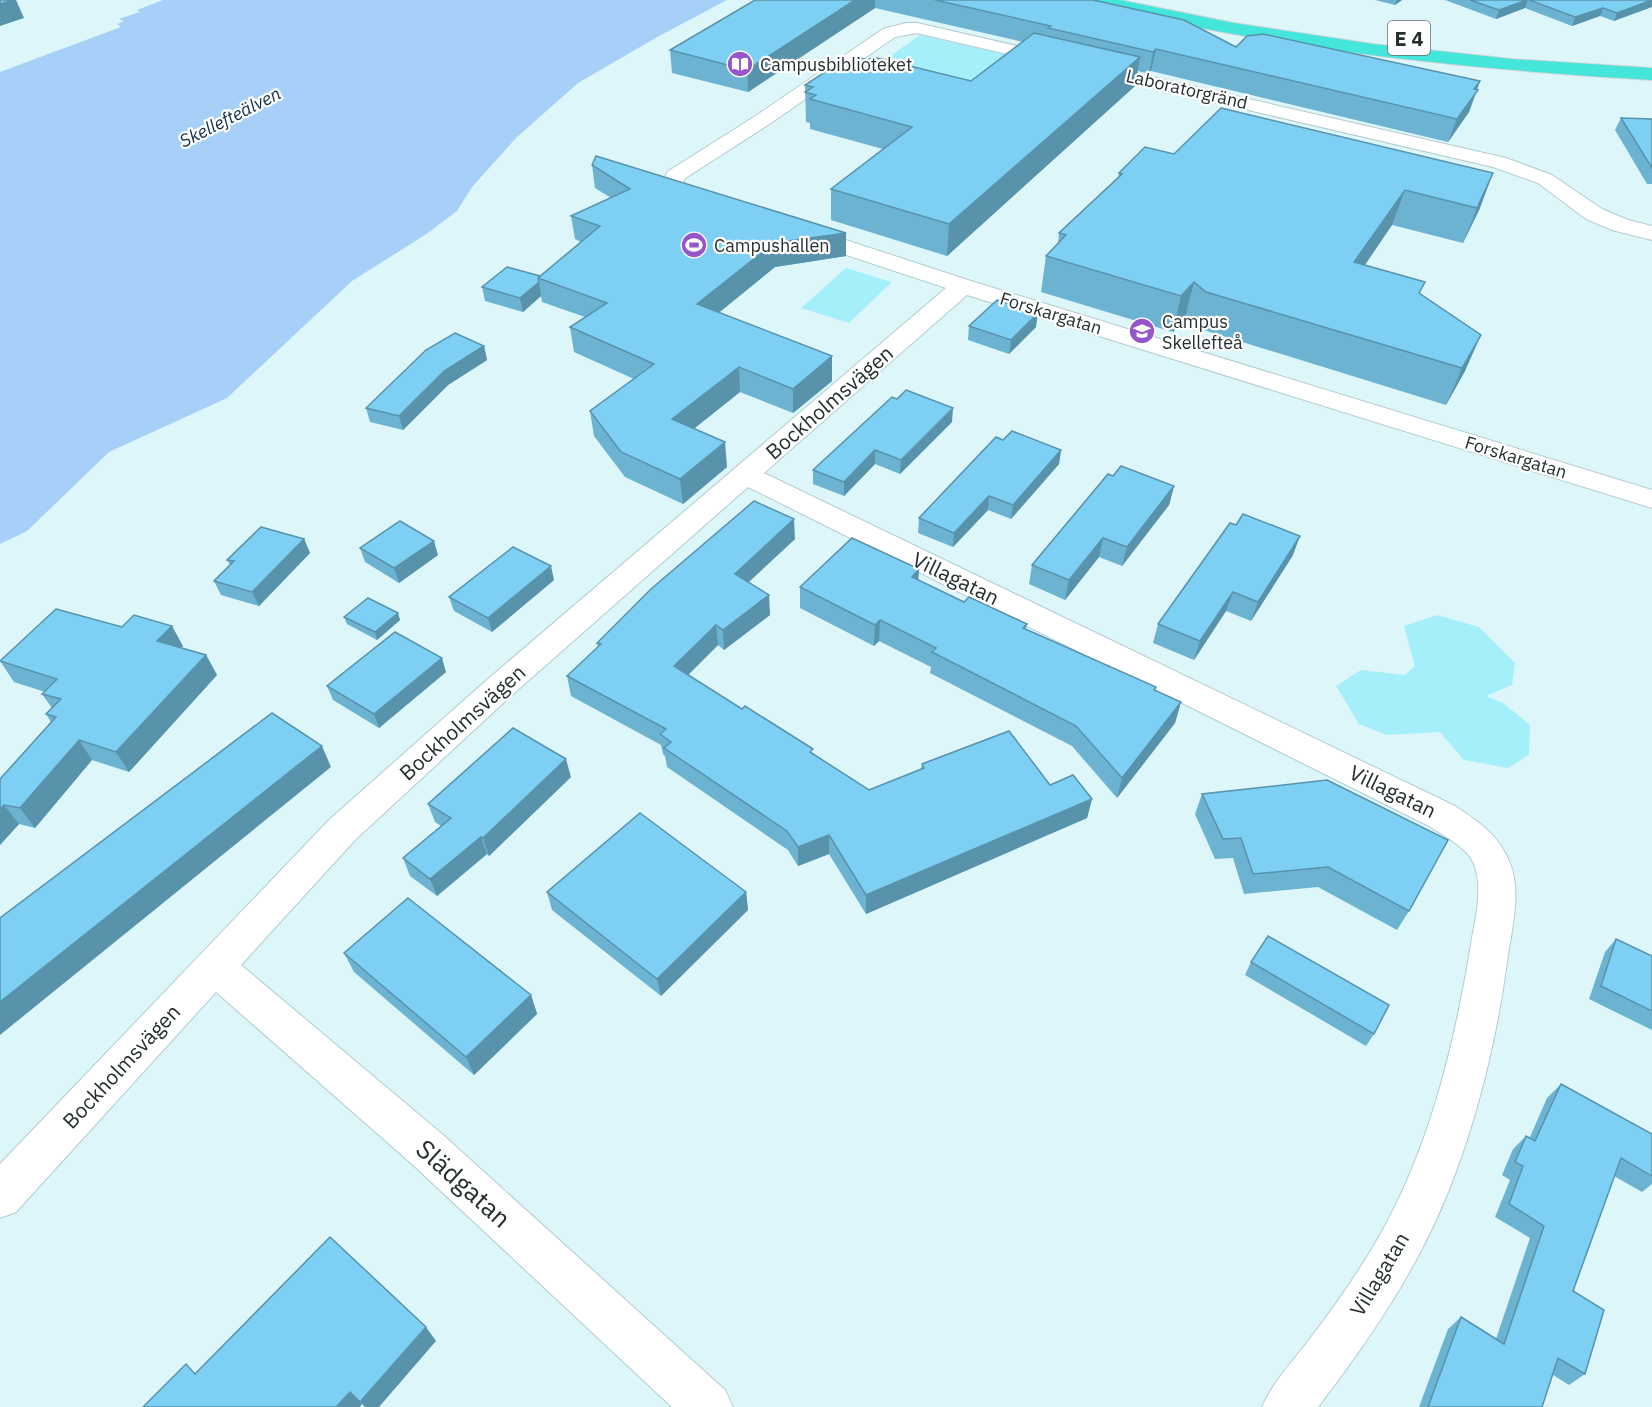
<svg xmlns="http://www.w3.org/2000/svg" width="1652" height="1407" font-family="'IBM Plex Sans',sans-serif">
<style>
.green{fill:#a5effa}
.water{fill:#a6d0f8}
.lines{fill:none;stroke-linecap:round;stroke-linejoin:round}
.street-casing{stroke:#b3ccd0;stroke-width:2}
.highway-casing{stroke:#d3d5d6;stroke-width:2}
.street{fill:#fff;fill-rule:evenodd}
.highway{fill:#44e6db;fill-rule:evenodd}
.wall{fill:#6cb3d2}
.shaded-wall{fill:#5892ab}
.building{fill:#7dd0f4;stroke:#5892ab;stroke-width:1.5}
.labels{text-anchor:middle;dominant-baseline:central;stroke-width:4.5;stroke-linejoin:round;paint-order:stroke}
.far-poi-label{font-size:18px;fill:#252f30;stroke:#fff;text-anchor:start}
.far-street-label{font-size:18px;fill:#252f30;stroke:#fff}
.far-water-label{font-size:18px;font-style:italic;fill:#11304a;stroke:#fff}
.shield{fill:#fff;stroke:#666d6e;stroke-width:1.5}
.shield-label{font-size:20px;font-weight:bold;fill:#252f30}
.street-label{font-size:21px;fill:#252f30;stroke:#fff}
.near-street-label{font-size:26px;fill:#252f30;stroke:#fff}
</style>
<rect width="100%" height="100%" fill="#dcf6fa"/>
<g class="green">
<path d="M920,35L1009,55L958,97L865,74Z"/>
<path d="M846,268L892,282L849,323L801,308Z"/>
<path d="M1437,615L1479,627L1515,663L1512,685L1486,696L1503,703L1530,725L1529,755L1508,768L1464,760L1440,732L1386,735L1359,724L1336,686L1361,670L1405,675L1415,666L1404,626Z"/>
</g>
<path class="water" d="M163,0H727L659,36L578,83L516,138L472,187L457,211L425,235L352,281L227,398L109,452L27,531L0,544V72L121,27L117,24L124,21L119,19L140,12L137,10Z"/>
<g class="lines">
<g class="street-casing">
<g id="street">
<path d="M906,23H917L1506,158L1552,175L1602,209L1628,220L1652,226V240L1612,230L1586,219L1538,183L1493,167L917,33L895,37L771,123L684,179L683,186L714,196L717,201L714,206L706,207L665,193L661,189L667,172L757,115L883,29Z"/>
<path d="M803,226L971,281L1652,490V508L967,295L764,473L1455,806C1479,822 1499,835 1510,863C1522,894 1511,931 1507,962C1494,1060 1464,1173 1416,1260C1388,1312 1354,1360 1318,1407H1262C1273,1382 1292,1362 1309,1340C1332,1310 1354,1279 1373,1247C1427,1157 1453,1052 1470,950C1474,923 1484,891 1474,864C1467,847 1444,836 1429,826L748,487L512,695L355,840L241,965L442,1134L725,1390L733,1407H672L412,1164L216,992L16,1212L0,1218V1164L329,820L488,679L946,288L795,238L792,233L795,228Z"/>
</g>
</g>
<g class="highway-casing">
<path id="highway" d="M1089,0H1120L1234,23L1373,44L1512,59L1652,68V80C1464,69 1274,49 1091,4Z"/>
</g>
<use href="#street" class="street"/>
<use href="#highway" class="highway"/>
</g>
<g class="wall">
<path d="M755,0H1093L1236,47L1480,81L1469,112L1448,142L1151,71L1149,74L1138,71L1135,86L947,256L831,220V189L883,149L810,129V123L806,122L805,85L850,62L971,81L1023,42L875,8L748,92L672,73L670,50Z"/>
<path d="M1375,0H1402L1395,5Z"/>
<path d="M1445,0H1652L1614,21L1600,16L1572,26L1525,8L1496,19Z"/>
<path d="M1221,108L1480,208L1463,243L1392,225L1365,265L1421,294L1465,371L1446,405L1197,328L1185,318L1173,332L1041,292L1046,256L1058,244L1059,233L1118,178L1119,173L1174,154Z"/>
<path d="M1621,118L1652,119V184H1647L1615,130Z"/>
<path d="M592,165L846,256L775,267L718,313L832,381L793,413L740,392L694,428L727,467L683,504L625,477L594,436L590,411L634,379L574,352L570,327L585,317L542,302L541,296L523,312L485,301L482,287L540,276L581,242L575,239L571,216L611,198L595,188Z"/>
<path d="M969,326L1036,327L1009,354L968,340Z"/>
<path d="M484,346L487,360L448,385L403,430L370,422L366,408Z"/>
<path d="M952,422L900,474L875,464L844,496L813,484V470Z"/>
<path d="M1003,440L1061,450L1059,464L1011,519L988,510L953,547L918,533L919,518Z"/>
<path d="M1113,476L1174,486L1169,505L1122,566L1099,557L1065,600L1029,584L1032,565Z"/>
<path d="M304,539L310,553L259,606L221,595L214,581L230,565L227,560Z"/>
<path d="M795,539L748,582L770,615L724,650L718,645L688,675L869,790L921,769L922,764L1050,785L1092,799L1087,818L866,914L829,854L798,866L788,850L667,767L665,756L663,754L661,745L571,696L567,676L598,647L597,643Z"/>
<path d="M360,548L438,555L399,583L365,562Z"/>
<path d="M1293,555L1251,621L1226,611L1194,660L1153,643L1158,624Z"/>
<path d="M554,580L492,632L454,611L449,597Z"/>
<path d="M919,581L964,602L1027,624L1026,629L1156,687L1155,691L1181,702L1175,723L1117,798L1072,746L930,673L931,667L879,641L874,646L800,608V587Z"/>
<path d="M398,613L400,620L377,640L347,624L344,617Z"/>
<path d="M183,646L181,648L206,655L217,675L129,772L92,760L35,828L19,824L0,845V779L51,722L46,714L52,708L42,694L45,692L14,682L0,661Z"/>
<path d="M446,672L379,728L333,700L327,686Z"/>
<path d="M571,777L489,856L487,854L437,896L410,876L403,858L441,826L435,822L428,804Z"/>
<path d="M1202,794L1409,911L1397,930L1318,887L1244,894L1233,858L1215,859L1195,814Z"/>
<path d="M547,892H746L748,910L661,996L552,910Z"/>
<path d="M1616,939L1652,956V1030L1589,999L1605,952Z"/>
<path d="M344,953L531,995L537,1014L474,1075L354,972Z"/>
<path d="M1251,962L1374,1034L1366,1046L1245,975Z"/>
<path d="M1561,1084L1652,1134V1184L1642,1192L1614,1176L1573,1291L1585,1374L1569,1385L1553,1375L1542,1407H1419L1448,1329L1461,1317L1496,1339L1530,1238L1495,1217L1510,1180L1502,1175L1513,1149L1526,1136L1530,1137L1547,1098Z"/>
</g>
<g class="shaded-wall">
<path d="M12,0H16L24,18L0,26V4Z"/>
<path d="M855,0H875V8L748,92L747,70Z"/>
<path d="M1397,0H1402L1395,5Z"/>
<path d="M1528,0L1525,8L1496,19L1499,10Z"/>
<path d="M1652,0V7L1614,21L1617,13Z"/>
<path d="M1603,8L1600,16L1572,26L1575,17Z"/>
<path d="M1156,49L1151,71L1149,74L1153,52Z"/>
<path d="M1140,57L1135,86L947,256L949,224Z"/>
<path d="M1480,81L1469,112L1448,142L1457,119Z"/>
<path d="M1493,173L1480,208L1463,243L1477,208Z"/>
<path d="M1405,190L1392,225L1342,298L1354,262Z"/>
<path d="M846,233V256L775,267L699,329L697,304L774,243Z"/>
<path d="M539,282L541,296L523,312L520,298Z"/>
<path d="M1194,282L1185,318L1173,332L1181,296Z"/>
<path d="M1038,313L1036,327L1009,354L1011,340Z"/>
<path d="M1481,335L1465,371L1446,405L1462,368Z"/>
<path d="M484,346L487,360L448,385L403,430L399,416L444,371Z"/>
<path d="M832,356V381L793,413V389Z"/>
<path d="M739,367L740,392L675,444L672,419Z"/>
<path d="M953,408L952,422L900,474L901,460Z"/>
<path d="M725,442L727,467L683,504L680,479Z"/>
<path d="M875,450V464L844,496V482Z"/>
<path d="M1061,450L1059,464L1011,519L1013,505Z"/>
<path d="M1174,486L1169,505L1122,566L1127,547Z"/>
<path d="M989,496L988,510L953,547L954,533Z"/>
<path d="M794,519L795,539L736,594L735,574Z"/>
<path d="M1300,536L1293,555L1251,621L1258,602Z"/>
<path d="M1103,538L1099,557L1065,600L1069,580Z"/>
<path d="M304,539L310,553L259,606L252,592Z"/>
<path d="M434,541L438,555L399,583L394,568Z"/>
<path d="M551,566L554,580L492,632L488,618Z"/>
<path d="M919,569L918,590L912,577Z"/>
<path d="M1233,592L1226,611L1194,660L1200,641Z"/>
<path d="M769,595L770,615L724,650L723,630Z"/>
<path d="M398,613L400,620L377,640L375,632Z"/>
<path d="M880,620L879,641L874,646L875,625Z"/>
<path d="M716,625L718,645L677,686L674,666Z"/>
<path d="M172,626L183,646L169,662L157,641Z"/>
<path d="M206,655L217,675L129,772L116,752Z"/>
<path d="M442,658L446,672L379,728L374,714Z"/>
<path d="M1181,702L1175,723L1117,798L1122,778Z"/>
<path d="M79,740L92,760L35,828L20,808Z"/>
<path d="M322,746L331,767L0,1035V1002Z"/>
<path d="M566,759L571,777L489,856L483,838Z"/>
<path d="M1092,799L1087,818L866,914V895Z"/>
<path d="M4,805L19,824L0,845V809Z"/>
<path d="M829,835V854L798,866V847Z"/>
<path d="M481,837L487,854L437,896L430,879Z"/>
<path d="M746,892L748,910L661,996L657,979Z"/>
<path d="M531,995L537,1014L474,1075L466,1057Z"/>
<path d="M426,1327L436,1341L379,1407H365L360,1402Z"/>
<path d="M350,1392L362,1404L360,1407H336Z"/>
</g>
<g class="building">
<path d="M0,0H12L0,4Z"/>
<path d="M755,0H855L747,70L670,50Z"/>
<path d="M935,0H1093L1184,20L1236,47L1247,36L1263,34L1480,81L1474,89L1478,90L1457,119L1156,49L1153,52L1048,28L1051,26Z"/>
<path d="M1470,0H1527L1499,10Z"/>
<path d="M1529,0H1652L1617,13L1603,8L1575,17Z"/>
<path d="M1034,33L1140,57L949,224L831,189L912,127L810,99L816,95L805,92L813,87L805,85L843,60L850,62L857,57L868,60L873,57L971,81Z"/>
<path d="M1221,108L1493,173L1477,208L1405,190L1354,262L1425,282L1419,293L1481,335L1462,368L1206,292L1194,282L1181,296L1046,256L1066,235L1059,233L1122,174L1119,173L1145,147L1174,154Z"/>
<path d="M1621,118L1652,119V168Z"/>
<path d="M596,156L846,233L774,243L697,304L832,356L793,389L739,367L672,419L725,442L680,479L621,452L590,411L654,364L570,327L607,303L538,278L600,226L571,216L630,189L592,165Z"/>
<path d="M507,267L540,276L538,278L539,282L520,298L482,287Z"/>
<path d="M997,300L1038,313L1011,340L969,326Z"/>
<path d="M455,333L484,346L444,371L399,416L366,408L426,350Z"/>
<path d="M906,390L953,408L901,460L875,450L844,482L813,470L892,397L897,399Z"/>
<path d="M1012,431L1061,450L1013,505L989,496L954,533L919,518L996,437L1003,440Z"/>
<path d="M1121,466L1174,486L1127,547L1103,538L1069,580L1032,565L1108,474L1113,476Z"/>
<path d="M754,501L794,519L735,574L769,595L723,630L716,625L674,666L742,709L745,706L813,749L810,752L869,790L924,768L922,764L1009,731L1050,785L1073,775L1092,799L866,895L829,835L798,847L787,831L664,748L671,742L660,734L666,729L567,676L601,644L597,643L651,589Z"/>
<path d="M1243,514L1300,536L1258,602L1233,592L1200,641L1158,624L1230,523L1236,525Z"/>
<path d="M400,521L434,541L394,568L360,548Z"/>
<path d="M261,527L304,539L252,592L214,581L234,561L227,560Z"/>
<path d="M852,538L919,569L912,577L964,602L969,597L1027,624L1023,628L1156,687L1154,690L1181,702L1122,778L1076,726L932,652L936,648L880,620L875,625L800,587Z"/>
<path d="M513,547L551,566L488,618L449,597Z"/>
<path d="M368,598L398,613L375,632L344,617Z"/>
<path d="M56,609L122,627L134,615L172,626L157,641L206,655L116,752L79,740L20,808L4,805L0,809V779L56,717L46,714L61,699L42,694L57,679L0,661Z"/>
<path d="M395,632L442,658L374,714L327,686Z"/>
<path d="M272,713L322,746L0,1002V918Z"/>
<path d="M513,728L566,759L483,838L481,837L430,879L403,858L451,818L428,804Z"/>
<path d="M1327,780L1448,840L1409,911L1328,867L1253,874L1241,838L1223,839L1202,794Z"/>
<path d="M640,813L746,892L657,979L547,892Z"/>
<path d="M408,898L531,995L466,1057L344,953Z"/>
<path d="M1268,936L1389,1005L1374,1034L1251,962Z"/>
<path d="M1616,939L1652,956V1011L1601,986Z"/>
<path d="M1561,1084L1652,1134V1176L1621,1158L1573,1291L1604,1310L1585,1374L1558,1358L1542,1407H1428L1461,1317L1504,1344L1544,1226L1509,1204L1523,1166L1515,1162L1526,1136L1535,1141Z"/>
<path d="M330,1237L426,1327L360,1402L350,1392L336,1407H143L186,1364L195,1374Z"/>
</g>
<defs>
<g id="library-disc" transform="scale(1.35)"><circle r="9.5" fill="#9556cc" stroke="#fff"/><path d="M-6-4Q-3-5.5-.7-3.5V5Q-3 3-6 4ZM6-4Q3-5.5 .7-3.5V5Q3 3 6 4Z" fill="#fff"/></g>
<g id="stadium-disc" transform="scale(1.35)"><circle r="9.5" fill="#9556cc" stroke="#fff"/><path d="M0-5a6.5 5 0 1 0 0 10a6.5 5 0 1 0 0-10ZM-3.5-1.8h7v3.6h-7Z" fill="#fff"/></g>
<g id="university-disc" transform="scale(1.35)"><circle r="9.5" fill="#9556cc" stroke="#fff"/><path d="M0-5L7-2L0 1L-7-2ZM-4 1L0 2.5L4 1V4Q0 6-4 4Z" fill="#fff"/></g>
</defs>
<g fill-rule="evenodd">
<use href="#library-disc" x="740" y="64"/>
<use href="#stadium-disc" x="694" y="245"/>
<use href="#university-disc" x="1142" y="331"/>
</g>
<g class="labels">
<g class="far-poi-label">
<text x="760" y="64">Campusbiblioteket</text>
<text x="714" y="245">Campushallen</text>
<text x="1162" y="321">Campus<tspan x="1162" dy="21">Skellefteå</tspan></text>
</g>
<g class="far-street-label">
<text transform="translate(1187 89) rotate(13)">Laboratorgränd</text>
<text transform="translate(1051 313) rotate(17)">Forskargatan</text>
<text transform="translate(1516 457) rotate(17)">Forskargatan</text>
</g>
<g class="far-water-label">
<text transform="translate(230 117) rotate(-27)">Skellefteälven</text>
</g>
<rect class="shield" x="1388" y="21" width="42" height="34" rx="4.5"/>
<g class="shield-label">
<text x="1409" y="38">E 4</text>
</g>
<g class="street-label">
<text transform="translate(829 402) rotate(-41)">Bockholmsvägen</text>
<text transform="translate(956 578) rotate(26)">Villagatan</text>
<text transform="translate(462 722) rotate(-42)">Bockholmsvägen</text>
<text transform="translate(1393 791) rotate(26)">Villagatan</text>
<text transform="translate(121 1066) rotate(-47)">Bockholmsvägen</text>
<text transform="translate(1379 1274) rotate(-59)">Villagatan</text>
</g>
<g class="near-street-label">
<text transform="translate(464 1183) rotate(42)">Slädgatan</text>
</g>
</g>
</svg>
